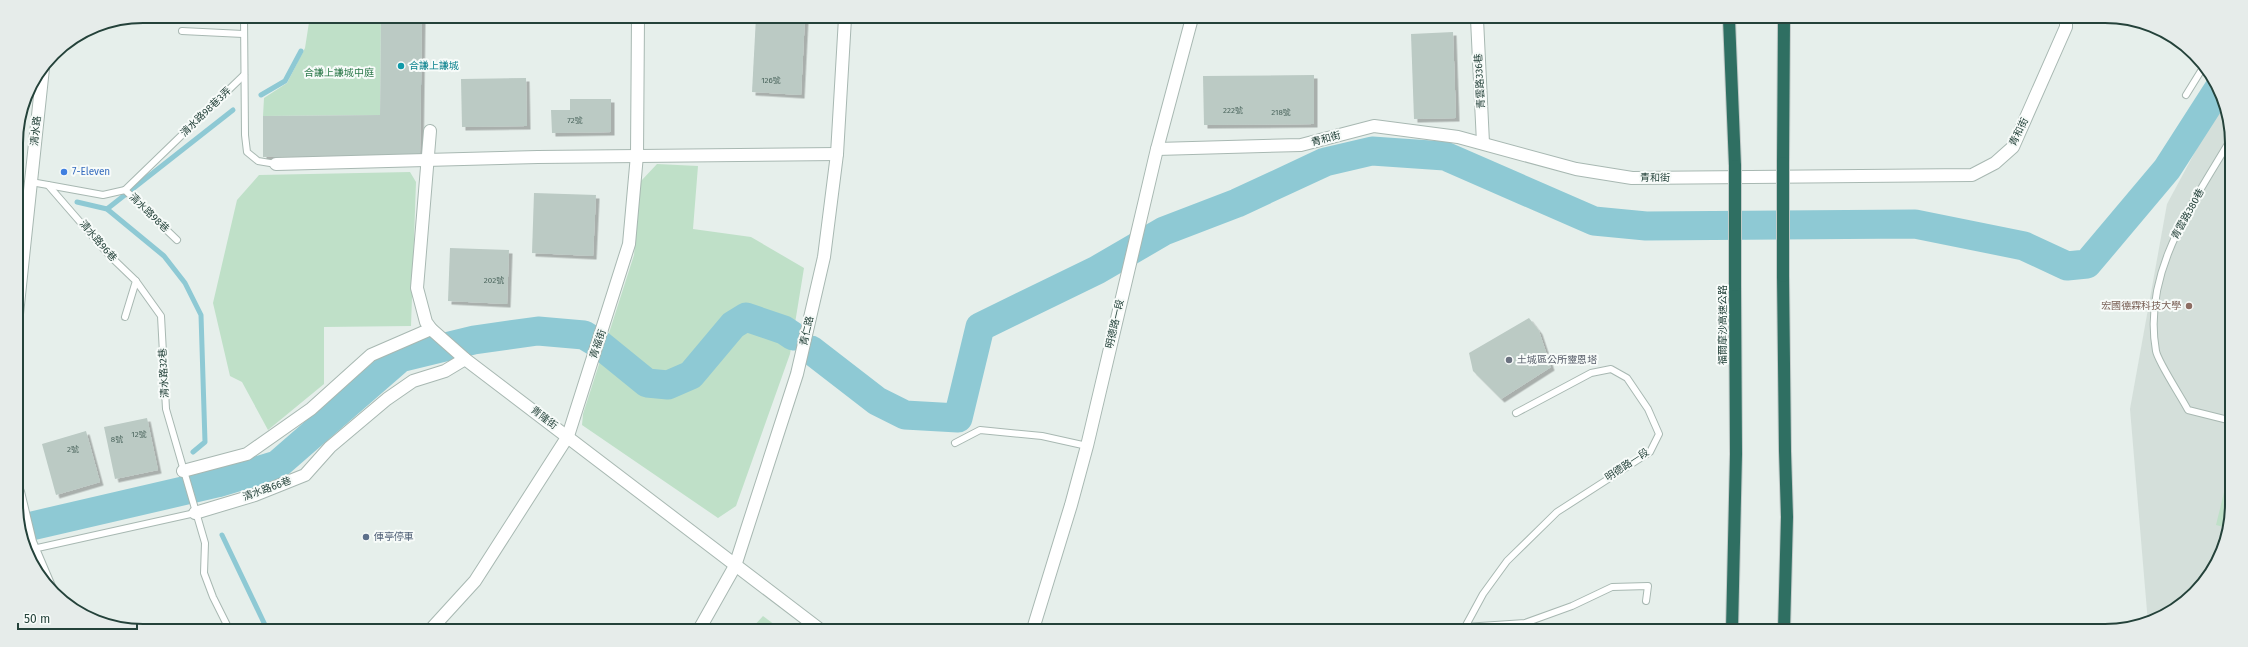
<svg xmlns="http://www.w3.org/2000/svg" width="2248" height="647" font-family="'Fira Sans','Noto Sans TC',sans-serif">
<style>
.built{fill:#d4dfda}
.green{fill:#bfe0c8}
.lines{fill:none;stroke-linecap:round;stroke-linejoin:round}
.stream{stroke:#8ec9d4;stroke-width:5}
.river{stroke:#8ec9d4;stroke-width:29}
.building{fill:#bbcac4;filter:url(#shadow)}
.service-casing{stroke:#a8b8b2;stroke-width:8}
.minor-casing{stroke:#a8b8b2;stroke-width:14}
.tertiary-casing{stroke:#a8b8b2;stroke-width:14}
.motorway-casing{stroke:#c2cac8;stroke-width:14}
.service{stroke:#fff;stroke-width:6}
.minor{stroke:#fff;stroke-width:12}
.tertiary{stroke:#fff;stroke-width:12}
.motorway{stroke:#2f6f62;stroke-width:12}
.motorway-bridge-casing{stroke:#c2cac8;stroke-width:14;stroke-linecap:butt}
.motorway-bridge{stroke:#2f6f62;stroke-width:12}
.culture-dot{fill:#0f9aa8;stroke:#f7fbf9;stroke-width:1.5}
.shop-dot{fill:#3f7fe0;stroke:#f7fbf9;stroke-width:1.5}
.education-dot{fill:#8d6e63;stroke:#f7fbf9;stroke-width:1.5}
.worship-dot{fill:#6b7280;stroke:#f7fbf9;stroke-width:1.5}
.service-dot{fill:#5c6f8a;stroke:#f7fbf9;stroke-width:1.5}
.labels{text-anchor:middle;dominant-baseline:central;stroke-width:4;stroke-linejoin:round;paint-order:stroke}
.number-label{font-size:8px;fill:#4a645c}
.culture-label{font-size:10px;fill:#0d838f;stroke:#f7fbf9;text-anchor:start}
.park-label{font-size:10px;fill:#2d7a4b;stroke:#f7fbf9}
.street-label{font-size:10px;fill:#24423a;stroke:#f7fbf9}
.shop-label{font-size:10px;fill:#366cbe;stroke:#f7fbf9;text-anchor:start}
.education-label{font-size:10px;fill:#785e54;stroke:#f7fbf9;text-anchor:end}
.worship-label{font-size:10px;fill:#5b616d;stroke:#f7fbf9;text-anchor:start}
.service-label{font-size:10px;fill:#4e5e75;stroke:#f7fbf9;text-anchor:start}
.rim{fill:none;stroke:#24423a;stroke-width:2}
</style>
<defs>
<filter id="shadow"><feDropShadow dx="3.5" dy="3.5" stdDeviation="0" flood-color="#0004"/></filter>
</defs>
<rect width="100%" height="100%" fill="#e6efeb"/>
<path class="built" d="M2223,100L2230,119L2228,536L2211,574L2182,605L2148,623L2130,409L2167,204Z"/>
<g class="green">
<path d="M310,16L381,17L380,115L263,116L264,98L287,83L305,48Z"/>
<path d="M657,164L698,166L693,229L751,237L804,268L790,354L736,506L718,518L582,425L583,414L634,255L641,181Z"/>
<path d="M410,172L416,182L411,326L324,327V384L268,430L242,382L230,376L213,303L237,200L259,175Z"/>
<path d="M2228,476V528L2216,525Z"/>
<path d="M763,616L779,628H752Z"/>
</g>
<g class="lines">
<g class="stream">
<path d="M261,95L285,81L301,51"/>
<path d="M77,202L107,209L164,256L185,283L201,315L205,442L193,452"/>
<path d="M107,209L233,110"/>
<path d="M222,535L266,627"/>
</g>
<g class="river">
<path d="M811,350L877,401L905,415L958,418L980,327L1097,270L1164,231L1237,203L1325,162L1372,151L1445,156L1594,221L1646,226L1915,224L2024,246L2067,266L2087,264L2167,169L2219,88"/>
<path d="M19,529L217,483L277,465L400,358L474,340L538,331L584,335L599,344L647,383L668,385L691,375L733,325L746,317L784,330L793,336"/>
</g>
</g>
<g class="building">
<path d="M381,17H422L420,154L263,157V116L380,115Z"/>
<path d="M756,17H805L801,95L752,92Z"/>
<path d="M1453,32L1456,118L1414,119L1411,34Z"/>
<path d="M1314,75V124L1204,125L1203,76Z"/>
<path d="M526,78L527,126L462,127L461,79Z"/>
<path d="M570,99H611V132L552,133L551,110H570Z"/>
<path d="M534,193L596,195L593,256L532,253Z"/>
<path d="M450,248L509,250L507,304L448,301Z"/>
<path d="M1529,318L1539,331L1551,367L1501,399L1473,371L1469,353Z"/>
<path d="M147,418L158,470L115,479L104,427Z"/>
<path d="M86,431L100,482L56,495L42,444Z"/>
</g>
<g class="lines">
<g class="service-casing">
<g id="service">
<path d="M244,16L245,135L247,152L258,161L276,164"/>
<path d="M182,31L243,34"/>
<path d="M2186,95L2204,66"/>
<path d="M2228,146L2229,240"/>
<path d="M31,182L48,185L108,254L136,281L125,317"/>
<path d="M48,185L103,195L125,190L177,240"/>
<path d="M125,190L244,75"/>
<path d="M136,281L161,316L166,409L205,543L204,573L213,597L228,627"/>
<path d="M2228,420L2188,410C2182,398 2158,362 2156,351C2142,273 2192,205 2229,142"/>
<path d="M955,443L980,430L1042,436L1087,446"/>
<path d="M33,549L195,513"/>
<path d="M1465,627L1525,623L1572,606L1612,587L1648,586L1646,601"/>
<path d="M1464,629L1483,594L1507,561L1557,512L1650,452L1659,434L1648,409L1627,378L1611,369L1591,373L1516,413"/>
</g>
</g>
<g class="minor-casing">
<g id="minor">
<path d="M1477,19L1483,143"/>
<path d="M430,131L417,288L426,322L431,329L465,359L818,628"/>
<path d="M1157,149L1301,145L1374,126L1458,137L1576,169L1632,178L1972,175L1995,163L2013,147L2066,27V20"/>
<path d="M276,164L538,157L837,154"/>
<path d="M183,471L247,454L311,409L371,355L431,329"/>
<path d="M195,513L255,495L305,475L330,447L387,399L413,381L445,371L465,359"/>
<path d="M433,627L475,581L568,436L629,244L637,155L638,17"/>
<path d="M700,628L735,566L797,374L824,257L837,154L845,18"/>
</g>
</g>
<g class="tertiary-casing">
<g id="tertiary">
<path d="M17,314L43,68"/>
<path d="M18,492L30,542L50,589"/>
<path d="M1033,629L1071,505L1087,446L1157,149L1192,18"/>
</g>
</g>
<g class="motorway-casing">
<g id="motorway">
<path d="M1729,19L1735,166"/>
<path d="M1783,163L1784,20"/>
<path d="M1783,276L1785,451L1787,517L1784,630"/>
<path d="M1732,630L1736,454L1735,285"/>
</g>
</g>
<use href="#service" class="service"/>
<use href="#minor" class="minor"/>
<use href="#tertiary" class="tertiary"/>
<use href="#motorway" class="motorway"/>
<g class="motorway-bridge-casing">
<g id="motorway-bridge">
<path d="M1783,163V276"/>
<path d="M1735,166V285"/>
</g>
</g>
<use href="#motorway-bridge" class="motorway-bridge"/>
</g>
<circle class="culture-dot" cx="401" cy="66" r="4"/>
<circle class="shop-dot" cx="64" cy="172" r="4"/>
<circle class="education-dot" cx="2189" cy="306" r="4"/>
<circle class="worship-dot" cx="1509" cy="360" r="4"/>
<circle class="service-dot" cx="366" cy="537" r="4"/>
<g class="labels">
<g class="number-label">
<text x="771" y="80">126號</text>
<text x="1233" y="110">222號</text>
<text x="1281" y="112">218號</text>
<text x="575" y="120">72號</text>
<text x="494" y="280">202號</text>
<text x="139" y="434">12號</text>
<text x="117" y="439">8號</text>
<text x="73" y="449">2號</text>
</g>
<g class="culture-label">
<text x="409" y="66">合謙上謙城</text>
</g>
<g class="park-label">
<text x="339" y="73">合謙上謙城中庭</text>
</g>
<g class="street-label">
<text transform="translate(1480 81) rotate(-93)">青雲路336巷</text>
<text transform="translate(206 112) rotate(-44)">清水路98巷3弄</text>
<text transform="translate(36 131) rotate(-84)">清水路</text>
<text transform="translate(2019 132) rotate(-64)">青和街</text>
<text transform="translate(1326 139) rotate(-15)">青和街</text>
<text transform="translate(1655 178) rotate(1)">青和街</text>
<text transform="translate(149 213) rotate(44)">清水路98巷</text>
<text transform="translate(2188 214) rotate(-61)">青雲路380巷</text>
<text transform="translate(98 241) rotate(49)">清水路96巷</text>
<text transform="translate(1115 324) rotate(-77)">明德路一段</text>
<text transform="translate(1723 325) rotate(-90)">福爾摩沙高速公路</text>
<text transform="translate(807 331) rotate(-77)">青仁路</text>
<text transform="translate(598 344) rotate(-71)">青福街</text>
<text transform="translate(164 373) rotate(-93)">清水路32巷</text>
<text transform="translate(544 418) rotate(37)">青隆街</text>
<text transform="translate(1627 465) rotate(-33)">明德路一段</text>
<text transform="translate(267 489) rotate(-20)">清水路66巷</text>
</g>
<g class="shop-label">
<text x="72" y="172">7-Eleven</text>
</g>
<g class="education-label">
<text x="2181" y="306">宏國德霖科技大學</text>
</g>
<g class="worship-label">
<text x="1517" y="360">土城區公所靈恩塔</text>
</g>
<g class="service-label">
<text x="374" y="537">俥亭停車</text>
</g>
</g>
<path d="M0 0H2248V647H0ZM143 23H2105A120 120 0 0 1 2225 143V504A120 120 0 0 1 2105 624H143A120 120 0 0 1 23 504V143A120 120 0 0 1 143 23Z" fill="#e6ecea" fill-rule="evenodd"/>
<path class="rim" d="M143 23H2105A120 120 0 0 1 2225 143V504A120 120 0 0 1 2105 624H143A120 120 0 0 1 23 504V143A120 120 0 0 1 143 23Z"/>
<path d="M18 623v6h119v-6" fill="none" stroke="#24423a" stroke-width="2"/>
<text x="24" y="623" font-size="12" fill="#24423a" stroke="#f7fbf9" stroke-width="3" paint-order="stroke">50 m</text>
</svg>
